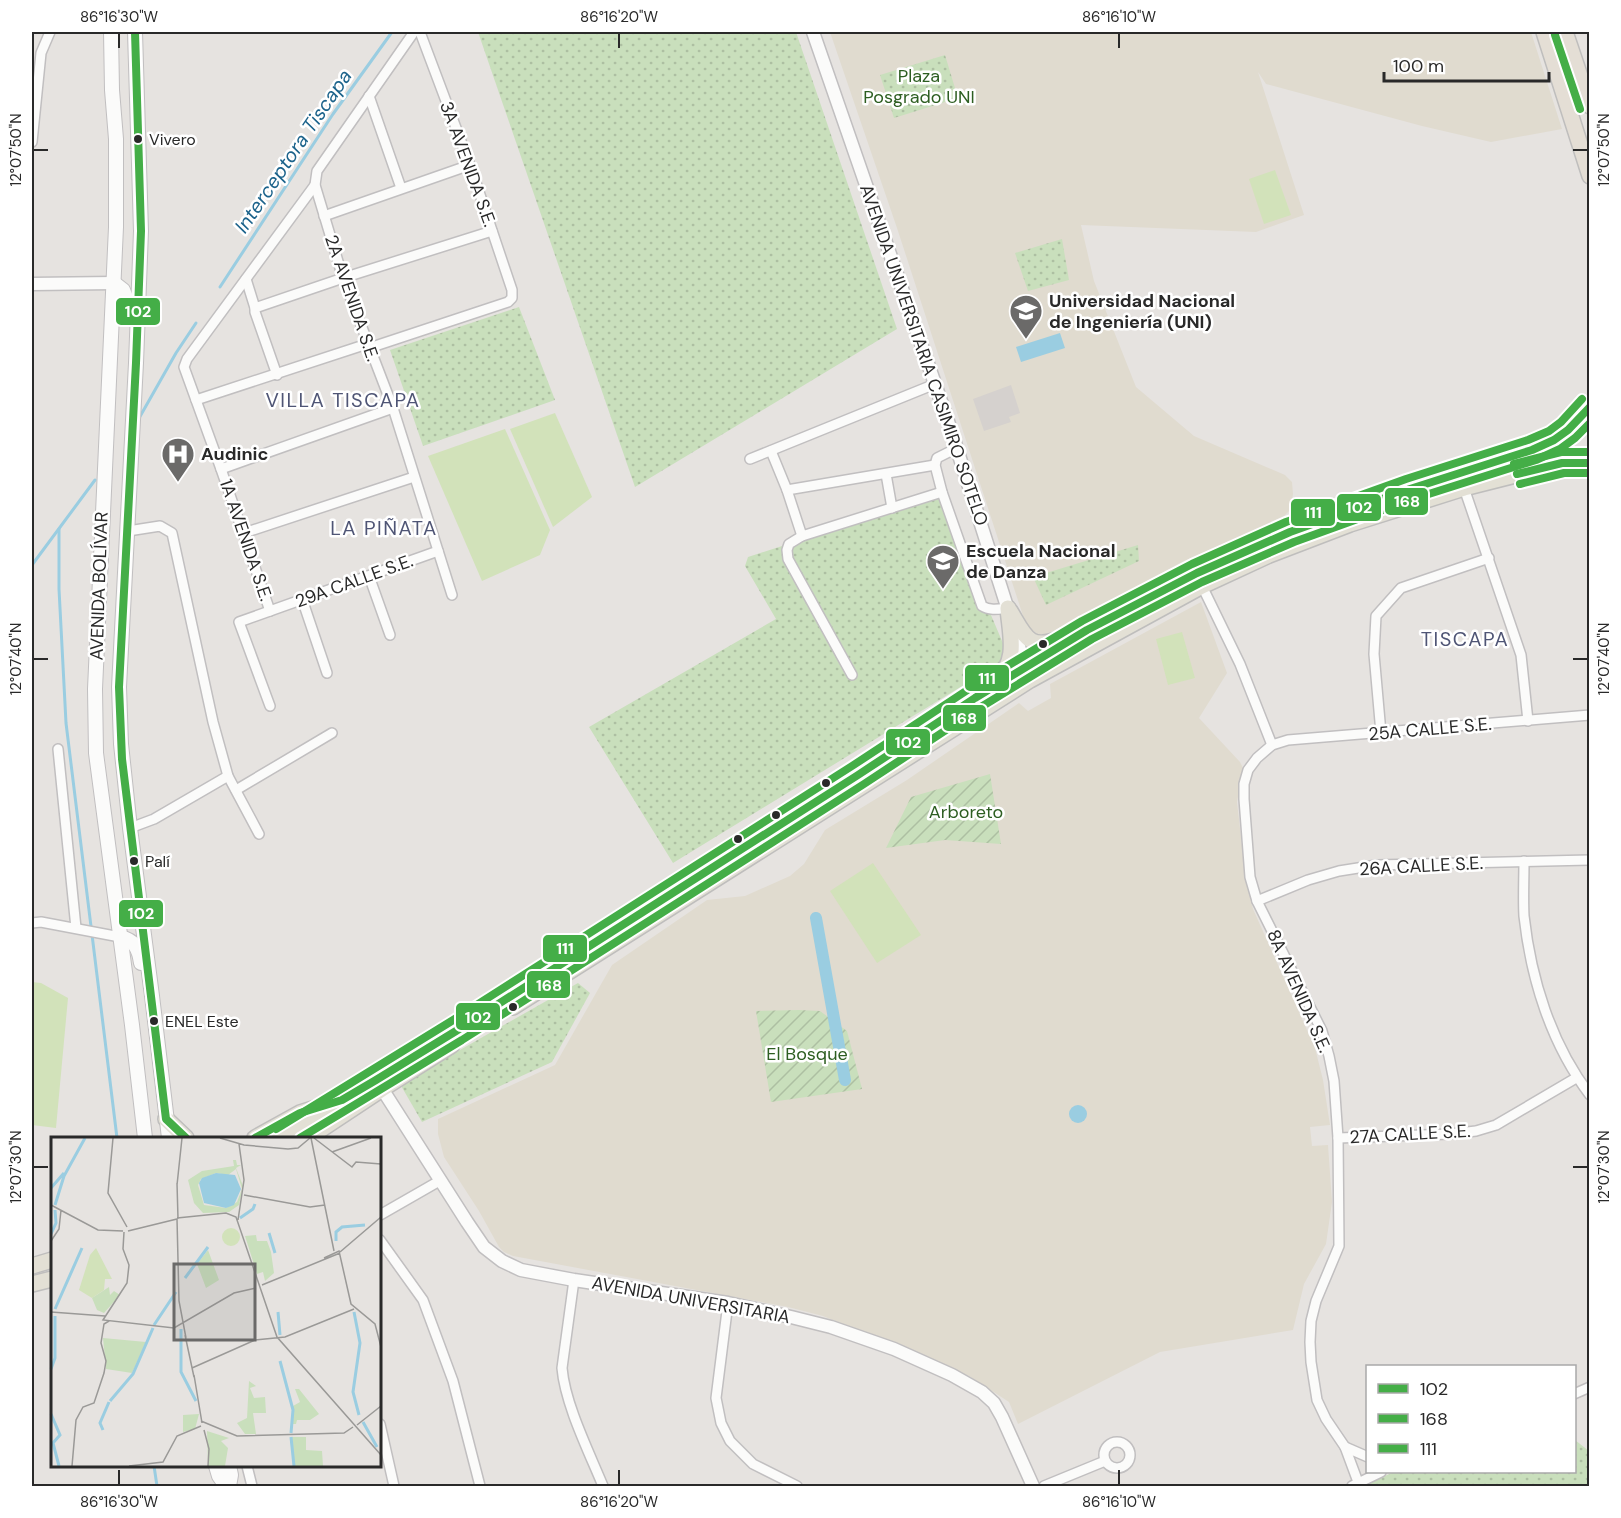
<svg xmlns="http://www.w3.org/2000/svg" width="1621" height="1518" font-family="'DM Sans',sans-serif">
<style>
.education{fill:#e0dbcf}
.grass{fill:url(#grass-dots)}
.garden{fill:url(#garden-furrows)}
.pitch{fill:#d2e2ba}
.plaza{fill:#d5d1ce}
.water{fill:#9acde1}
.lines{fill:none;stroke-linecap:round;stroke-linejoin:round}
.stream{stroke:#9acde1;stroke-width:3}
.canal{stroke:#9acde1;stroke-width:12}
.minor-casing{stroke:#c1bfc0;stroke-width:12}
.tertiary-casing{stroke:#c1bfc0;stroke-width:15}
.secondary-casing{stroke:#c1bfc0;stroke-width:16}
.primary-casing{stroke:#bfbebd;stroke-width:18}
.trunk-casing{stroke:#bfbebd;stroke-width:18}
.minor{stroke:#fbfbfa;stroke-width:9}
.tertiary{stroke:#fbfbfa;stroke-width:12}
.secondary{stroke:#fbfbfa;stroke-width:14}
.primary{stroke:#e3e0d5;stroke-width:15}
.trunk{stroke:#e4ded5;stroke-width:15}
.bus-1-casing{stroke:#fff;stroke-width:12}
.bus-2-casing{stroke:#fff;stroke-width:12}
.bus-3-casing{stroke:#fff;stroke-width:12}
.bus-1{stroke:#44ae47;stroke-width:8}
.bus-2{stroke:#44ae47;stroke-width:8}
.bus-3{stroke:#44ae47;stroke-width:8}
.ticks{fill:none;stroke:#292929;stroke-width:2}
.bus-dot{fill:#292929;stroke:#fff;stroke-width:2}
.labels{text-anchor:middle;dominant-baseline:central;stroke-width:5;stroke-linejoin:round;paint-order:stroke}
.bus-label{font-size:16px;fill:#292929;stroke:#fff;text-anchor:start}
.park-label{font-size:18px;fill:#2d5e21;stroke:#fff}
.street-label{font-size:18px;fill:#292929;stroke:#fff}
.poi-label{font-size:18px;font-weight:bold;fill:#292929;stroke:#fff;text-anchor:start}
.water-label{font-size:20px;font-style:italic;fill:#1c638b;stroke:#fff}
.neighbourhood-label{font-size:20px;letter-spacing:1.5px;fill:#4f5575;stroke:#fff}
.inset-river{fill:none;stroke:#9acde1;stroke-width:3}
.inset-road{fill:none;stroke:#9a9997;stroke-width:1.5}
.view{fill:#6b6a69;fill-opacity:0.15;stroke:#6b6a69;stroke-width:3}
.inset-edge{fill:none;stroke:#292929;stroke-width:3}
.line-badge{stroke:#fff;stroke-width:2}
.badge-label{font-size:16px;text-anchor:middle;font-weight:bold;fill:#fff}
.neatline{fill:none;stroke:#292929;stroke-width:2}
.ticks-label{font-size:15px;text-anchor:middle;fill:#292929}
</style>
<defs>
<pattern id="grass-dots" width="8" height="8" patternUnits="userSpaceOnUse" patternTransform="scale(1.5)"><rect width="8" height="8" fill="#c9dfbc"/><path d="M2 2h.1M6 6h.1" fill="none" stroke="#adbfa2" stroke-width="1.8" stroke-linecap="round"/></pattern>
<pattern id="garden-furrows" width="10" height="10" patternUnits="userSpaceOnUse" patternTransform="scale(1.5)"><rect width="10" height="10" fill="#c9dfbc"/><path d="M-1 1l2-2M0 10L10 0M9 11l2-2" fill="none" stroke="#adbfa2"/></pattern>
</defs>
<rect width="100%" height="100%" fill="#e6e3e0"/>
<g class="education">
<path d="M830,32H1531L1562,129L1491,142L1422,126L1266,84L1258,72L1304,215L1256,232L1081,225L1094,281L1136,387L1194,436L1285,475L1292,482L1293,494L1290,510L1284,516L1184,561L1046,635L1037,634L1030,628L1024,619L898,231Z"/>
<path d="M1201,602L1227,673L1199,718L1240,762L1243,768L1237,802L1246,881L1253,909L1315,1048L1323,1080L1330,1125L1310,1127L1312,1146L1328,1145L1332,1202L1326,1244L1304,1284L1293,1330L1160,1352L1018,1424L1009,1402L969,1376L823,1316L788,1307L513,1256L504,1252L499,1247L479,1211L444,1157L438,1134V1119L555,1065L612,965L707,900L745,896L790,876L804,864L825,830L907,780L1019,703L1028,711L1051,698L1050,684Z"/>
</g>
<g class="grass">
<path d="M478,32H796L897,329L635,487Z"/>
<path d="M945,55L958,98L894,118L880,75Z"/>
<path d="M1062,239L1069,280L1028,291L1015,253Z"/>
<path d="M519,307L555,400L423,446L390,350Z"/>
<path d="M940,495L1005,648L1003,661L673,863L589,727L776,619L745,566L748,557Z"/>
<path d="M1138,545L1139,561L1046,605L1033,577Z"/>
<path d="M578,983L590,993L552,1062L422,1122L400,1084Z"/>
<path d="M1575,1440L1589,1451V1486H1364L1371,1482L1394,1472H1574Z"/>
</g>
<g class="garden">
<path d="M990,774L1001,844L945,840L886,848L911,797Z"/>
<path d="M799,1010L820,1011L847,1031L862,1089L771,1102L756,1011Z"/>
</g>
<g class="pitch">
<path d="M1275,170L1291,215L1264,224L1249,179Z"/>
<path d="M555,413L592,497L553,527L510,429Z"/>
<path d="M505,429L550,530L540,555L482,581L428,456Z"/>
<path d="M1182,632L1195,678L1168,685L1156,639Z"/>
<path d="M873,863L921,935L877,963L830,891Z"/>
<path d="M32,982L41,983L68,998L56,1128L32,1125Z"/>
</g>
<path class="plaza" d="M1011,385L1020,413L1009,417L1011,422L984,431L973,399Z"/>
<g class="water">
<path d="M1060,333L1065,348L1021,362L1016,347Z"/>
<circle cx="1078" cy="1114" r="9"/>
</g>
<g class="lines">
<g class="stream">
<path d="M220,287L333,114L392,32"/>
<path d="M138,420L176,353L196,323"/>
<path d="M59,529V589L66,723L117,1138"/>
<path d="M32,565L95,480"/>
<path d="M154,1466L157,1486"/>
</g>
<path class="canal" d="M816,918L845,1080"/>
<g class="minor-casing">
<g id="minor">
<path d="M414,32L317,171L315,185L343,278L393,408L452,595"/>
<path d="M369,96L401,188"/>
<path d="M32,142L41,53L50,32"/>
<path d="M324,216L470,165"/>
<path d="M246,279L255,308V312L277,375"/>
<path d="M255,308L343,278L492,231"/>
<path d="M369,348L508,302L512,298V290L470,165L420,32"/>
<path d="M196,400L367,344"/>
<path d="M957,448L937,458L935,465L942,492L982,606C990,611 999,609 1008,608"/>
<path d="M771,451L787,490L802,536"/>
<path d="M750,459L935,384"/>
<path d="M221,469L393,408"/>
<path d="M886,474L892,508"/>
<path d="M1464,488L1521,655L1528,721"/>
<path d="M787,490L935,465"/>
<path d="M128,531L160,526L172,533L213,722L228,776L259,834"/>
<path d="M244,533L414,477"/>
<path d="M369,576L390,635"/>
<path d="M1202,586L1240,664L1272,745"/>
<path d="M302,599L327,673"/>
<path d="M270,611L221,469L184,367L187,359L315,185"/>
<path d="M852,675L788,559L787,550L789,544L802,536L942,492"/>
<path d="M270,706L239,622L438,551"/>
<path d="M1381,733L1374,654L1376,616L1401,588L1489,558"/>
<path d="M58,749L76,928"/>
<path d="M236,790L332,733"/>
<path d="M130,828L154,819L228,776"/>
<path d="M1524,861C1524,879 1523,898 1524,916C1531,979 1551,1044 1590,1095"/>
<path d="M1257,901L1308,880L1339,871L1377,865L1590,860"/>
<path d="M32,923L41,922L120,937"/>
<path d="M1338,1138L1450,1134L1476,1131L1496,1125L1576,1078"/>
<path d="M380,1215L441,1180"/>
<path d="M380,1240L423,1300L453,1381L480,1486"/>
<path d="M574,1280L562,1368C565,1404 589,1452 603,1486"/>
<path d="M728,1303L716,1398L721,1423L730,1441L753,1464L797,1486"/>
<path d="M1574,1394L1590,1387"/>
<path d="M380,1424L394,1486"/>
<circle cx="1117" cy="1455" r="13"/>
<path d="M1345,1447L1368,1457"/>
<path d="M247,1466L252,1486"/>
<path d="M1358,1482L1345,1447L1326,1419L1317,1400L1311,1362L1310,1342L1311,1321L1316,1301L1339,1246L1338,1138L1334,1081L1329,1056L1322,1031L1257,901L1250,877L1244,799V784L1248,770L1257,758L1272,745L1288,740L1590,715"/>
<path d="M1044,1486L1105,1461"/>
<path d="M1352,1486L1381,1472"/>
</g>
</g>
<g class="tertiary-casing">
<g id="tertiary">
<path d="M813,32L951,430L1010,616"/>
<path d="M32,284L114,283"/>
<path d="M1015,633L1027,673"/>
<path d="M379,1084L467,1222L484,1247L502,1261L521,1270L574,1280L728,1303L791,1317L831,1327L894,1349L952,1375L982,1392L994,1403L1002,1417L1033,1486"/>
</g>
</g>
<g class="secondary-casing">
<g id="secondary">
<path d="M111,32L112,90L116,139V227L95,689L96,753L132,1025L145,1138"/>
<path d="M135,32L141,231L136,363L119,687L121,744L130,828L152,996L169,1138"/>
<path d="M114,283L123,290L134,319"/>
<path d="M120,937C135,940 139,949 141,963"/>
<path d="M216,1466L219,1476L226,1486"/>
<path d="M229,1486L231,1475L229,1466"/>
</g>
</g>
<g class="primary-casing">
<g id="primary">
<path d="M1010,611C1025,636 1029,652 1061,638"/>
<path d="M996,680C1019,661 1010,634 1008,608"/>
<path d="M513,1007L1030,680L1202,586L1269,555L1350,524L1464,488L1567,462L1580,461L1590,463"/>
<path d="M166,1119L186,1138"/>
<path d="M255,1138L300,1113L322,1106"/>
<path d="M281,1138L456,1031L858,775L975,698L1087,630L1197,573L1290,532L1410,489L1532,450L1554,440L1568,430L1582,416L1590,406"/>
<path d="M308,1138L382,1089L452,1045"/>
<path d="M32,1266L52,1260"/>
<path d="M32,1284L52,1279"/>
</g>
</g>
<g class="trunk-casing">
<g id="trunk">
<path d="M1544,32L1590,176"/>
<path d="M1565,32L1590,106"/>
</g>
</g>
<use href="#minor" class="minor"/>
<use href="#tertiary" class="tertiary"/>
<use href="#secondary" class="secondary"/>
<use href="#primary" class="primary"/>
<use href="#trunk" class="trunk"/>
<g class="bus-1-casing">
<g id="bus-1">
<path d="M135,32L141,231L136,363L119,687L122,759L166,1119L186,1138"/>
<path d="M1517,474L1562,463H1590"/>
<path d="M255,1138L300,1113L342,1100L376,1080L456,1031L858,775L975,698L1087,630L1197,573L1290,532L1410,489L1532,450L1554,440L1568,430L1590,407"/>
</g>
</g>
<g class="bus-2-casing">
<g id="bus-2">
<path d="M1555,35L1580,109"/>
<path d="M1520,484L1564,473H1589"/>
<path d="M300,1138L462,1040L864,784L981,707L1092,639L1202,582L1294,542L1413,499L1536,460L1560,449L1575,438L1590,423"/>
</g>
</g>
<g class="bus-3-casing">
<g id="bus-3">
<path d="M1514,464L1561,452H1590"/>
<path d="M276,1129L450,1022L852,766L969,689L1082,621L1192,564L1286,522L1406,479L1528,440L1549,431L1561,422L1582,399"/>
</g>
</g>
<use href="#bus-1" class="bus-1"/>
<use href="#bus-2" class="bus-2"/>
<use href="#bus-3" class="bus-3"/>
</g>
<path class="ticks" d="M119,33V48M619,33V48M1119,33V48M33,150H48M1573,150H1588M33,659H48M1573,659H1588M33,1167H48M1573,1167H1588M119,1470V1485M619,1470V1485M1119,1470V1485"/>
<defs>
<g id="university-pin" transform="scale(1.725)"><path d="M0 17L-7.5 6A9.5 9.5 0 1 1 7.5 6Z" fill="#6b6a69" stroke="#fff"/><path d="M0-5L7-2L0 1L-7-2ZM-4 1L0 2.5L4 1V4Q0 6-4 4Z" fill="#fff"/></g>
<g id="hospital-pin" transform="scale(1.725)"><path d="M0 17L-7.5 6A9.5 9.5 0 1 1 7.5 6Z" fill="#6b6a69" stroke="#fff"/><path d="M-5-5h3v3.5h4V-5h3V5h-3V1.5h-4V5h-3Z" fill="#fff"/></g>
</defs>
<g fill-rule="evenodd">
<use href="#university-pin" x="1026" y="311"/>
<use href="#hospital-pin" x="178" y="454"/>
<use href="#university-pin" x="943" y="561"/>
</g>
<g class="bus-dot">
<circle cx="138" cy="139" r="5"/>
<circle cx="1043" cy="644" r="5"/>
<circle cx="826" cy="783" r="5"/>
<circle cx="776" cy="815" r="5"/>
<circle cx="738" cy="839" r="5"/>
<circle cx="134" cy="861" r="5"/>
<circle cx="513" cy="1007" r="5"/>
<circle cx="154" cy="1021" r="5"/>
</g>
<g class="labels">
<g class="bus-label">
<text x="149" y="139">Vivero</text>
<text x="145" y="861">Palí</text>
<text x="165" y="1021">ENEL Este</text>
</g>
<g class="park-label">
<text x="919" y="76">Plaza<tspan x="919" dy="21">Posgrado UNI</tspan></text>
<text x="966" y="812">Arboreto</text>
<text x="807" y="1054">El Bosque</text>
</g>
<g class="street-label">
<text transform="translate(468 164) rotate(70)">3A AVENIDA S.E.</text>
<text transform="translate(352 298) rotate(71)">2A AVENIDA S.E.</text>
<text transform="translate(924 355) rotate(71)">AVENIDA UNIVERSITARIA CASIMIRO SOTELO</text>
<text transform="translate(246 540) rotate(71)">1A AVENIDA S.E.</text>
<text transform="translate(354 581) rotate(-20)">29A CALLE S.E.</text>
<text transform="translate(99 586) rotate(-88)">AVENIDA BOLÍVAR</text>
<text transform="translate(1430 729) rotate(-5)">25A CALLE S.E.</text>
<text transform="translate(1421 866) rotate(-3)">26A CALLE S.E.</text>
<text transform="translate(1299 991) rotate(66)">8A AVENIDA S.E.</text>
<text transform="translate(1410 1134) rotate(-3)">27A CALLE S.E.</text>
<text transform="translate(691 1300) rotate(10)">AVENIDA UNIVERSITARIA</text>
</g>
<g class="poi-label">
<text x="1049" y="301">Universidad Nacional<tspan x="1049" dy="21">de Ingeniería (UNI)</tspan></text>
<text x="201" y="454">Audinic</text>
<text x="966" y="551">Escuela Nacional<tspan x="966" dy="21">de Danza</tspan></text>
</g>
<g class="water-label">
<text transform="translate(293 151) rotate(-56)">Interceptora Tiscapa</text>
</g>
<g class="neighbourhood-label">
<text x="343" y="400">VILLA TISCAPA</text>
<text x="384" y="528">LA PIÑATA</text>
<text x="1465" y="639">TISCAPA</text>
</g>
</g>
<g transform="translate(51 1137)">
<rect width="330" height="330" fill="#e6e3e0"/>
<path d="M157,113L168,143L155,151L146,127ZM58,150L59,158L63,154L69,158L53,176L46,173L41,161ZM52,201L95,205L81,236L55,232ZM198,244L205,249L199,251L203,261L214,260L215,276H202L205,297H194L186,286L196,281ZM244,252H248L268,277L259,283H246L245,287H241L242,269L249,265ZM148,277L144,292L132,295V278ZM240,300H255V313L271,314L272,329H242Z" fill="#c9dfbc"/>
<path d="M182,23H185L186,28H190L185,31L192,49L188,68L178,75L152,76L143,66L137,43L151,34L183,29ZM185,32L191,52L186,65L175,71L153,68L147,48L150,42L165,36L177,38ZM156,294L178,301L170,304L177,311L174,329H157Z" fill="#c9dfbc" fill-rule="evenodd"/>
<path d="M205,98L206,104H216L220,115L223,136L214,144L212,135L206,137L194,99Z" fill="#c9dfbc"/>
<path d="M171 100a9 9 0 1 1 18 0a9 9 0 1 1-18 0ZM45,111L61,142H54L53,153L41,161L28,153L39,118Z" fill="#d2e2ba"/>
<path d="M165,36L184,38L190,52L183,68L175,71L153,66L148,46L151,41Z" fill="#9acde1"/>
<path class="inset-river" d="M0,51L13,36M4,68L13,39L34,1M189,81L202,72L204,67M218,96L224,116M0,97L5,86L4,73M285,104V95L291,90L314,88M134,141L157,110M4,172L31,111M227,175L229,198M303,175L309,206L302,255L308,278M103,188L125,155M130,192V235L145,264M229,224L242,273L240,296M0,232L4,221V179M59,264L82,237L102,191M0,277L9,298L2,306L8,329M312,285L326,310M52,293L49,286L58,265M240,300L243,329"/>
<path class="inset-road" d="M62,1L57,56L76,90M169,1L193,8L237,12L247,11L259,1M260,1L283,114M263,1L301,30L305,25L330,27M281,15L320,1M126,46L127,82M126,48L131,1M193,58L259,70L274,68M0,68L47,93L72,94M126,81L175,76L185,80L226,200L330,318M187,83L193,43L188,7M77,94L126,82L128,164L135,201M73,95L72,112L78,128L76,146L52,183L123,191L183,156L205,151M0,104L8,92L10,73M289,115L330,80M273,121L288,114L300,167L324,187L330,210M211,148L289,116M0,175L54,179M134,198L143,240M141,231L204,203L234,200L303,172M143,238L151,286M150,284L186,299L293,296L302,290M306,288L330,269M153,293L158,312L157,329M21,329L25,283L32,270L43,266L53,236L55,224L50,206L53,187L58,184M78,329L112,325L126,299L150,289"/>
<path class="view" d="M123,127H204V203H123Z"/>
<rect width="330" height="330" class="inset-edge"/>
</g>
<g class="line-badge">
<rect x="115" y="297" width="46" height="29" rx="6" fill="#44ae47"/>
<rect x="1384" y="487" width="45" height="29" rx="6" fill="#44ae47"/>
<rect x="1336" y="493" width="46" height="29" rx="6" fill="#44ae47"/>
<rect x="1290" y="498" width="46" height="29" rx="6" fill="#44ae47"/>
<rect x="964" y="664" width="46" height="28" rx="6" fill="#44ae47"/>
<rect x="942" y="704" width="45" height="28" rx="6" fill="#44ae47"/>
<rect x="885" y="728" width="46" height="28" rx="6" fill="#44ae47"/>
<rect x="118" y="899" width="46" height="29" rx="6" fill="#44ae47"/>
<rect x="542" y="934" width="46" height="29" rx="6" fill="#44ae47"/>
<rect x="526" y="970" width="45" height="29" rx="6" fill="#44ae47"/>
<rect x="455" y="1002" width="46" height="29" rx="6" fill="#44ae47"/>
</g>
<g class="badge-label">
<text x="138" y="317">102</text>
<text x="1407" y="507">168</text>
<text x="1359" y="513">102</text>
<text x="1313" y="518">111</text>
<text x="987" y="684">111</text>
<text x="964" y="724">168</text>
<text x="908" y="748">102</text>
<text x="141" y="919">102</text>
<text x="565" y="954">111</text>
<text x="549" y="991">168</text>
<text x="478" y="1023">102</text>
</g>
<rect width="1621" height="1518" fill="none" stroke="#ffffff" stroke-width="66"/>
<rect x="1366" y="1365" width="210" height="108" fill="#ffffff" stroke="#a9a9a9" stroke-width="1.5"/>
<rect x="1378" y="1384" width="30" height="9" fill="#44ae47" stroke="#a9a9a9" stroke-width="1.5"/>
<text x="1420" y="1395" font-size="18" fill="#292929">102</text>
<rect x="1378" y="1414" width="30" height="9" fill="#44ae47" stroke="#a9a9a9" stroke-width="1.5"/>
<text x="1420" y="1425" font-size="18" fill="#292929">168</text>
<rect x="1378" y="1444" width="30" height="9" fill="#44ae47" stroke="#a9a9a9" stroke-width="1.5"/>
<text x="1420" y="1455" font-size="18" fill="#292929">111</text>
<path d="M1384 72v9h165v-9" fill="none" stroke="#292929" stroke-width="3"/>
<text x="1393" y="72" font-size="18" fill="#292929" stroke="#ffffff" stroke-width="4.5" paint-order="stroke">100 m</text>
<rect x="33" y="33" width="1555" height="1452" class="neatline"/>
<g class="ticks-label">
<text x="119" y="22">86°16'30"W</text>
<text x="619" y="22">86°16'20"W</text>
<text x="1119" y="22">86°16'10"W</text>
<text transform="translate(16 150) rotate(-90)" y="5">12°07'50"N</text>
<text transform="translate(1604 150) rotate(-90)" y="5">12°07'50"N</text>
<text transform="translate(16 659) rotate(-90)" y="5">12°07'40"N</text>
<text transform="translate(1604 659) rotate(-90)" y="5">12°07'40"N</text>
<text transform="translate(16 1167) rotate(-90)" y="5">12°07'30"N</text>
<text transform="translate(1604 1167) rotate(-90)" y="5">12°07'30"N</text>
<text x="119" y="1507">86°16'30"W</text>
<text x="619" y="1507">86°16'20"W</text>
<text x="1119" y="1507">86°16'10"W</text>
</g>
</svg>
